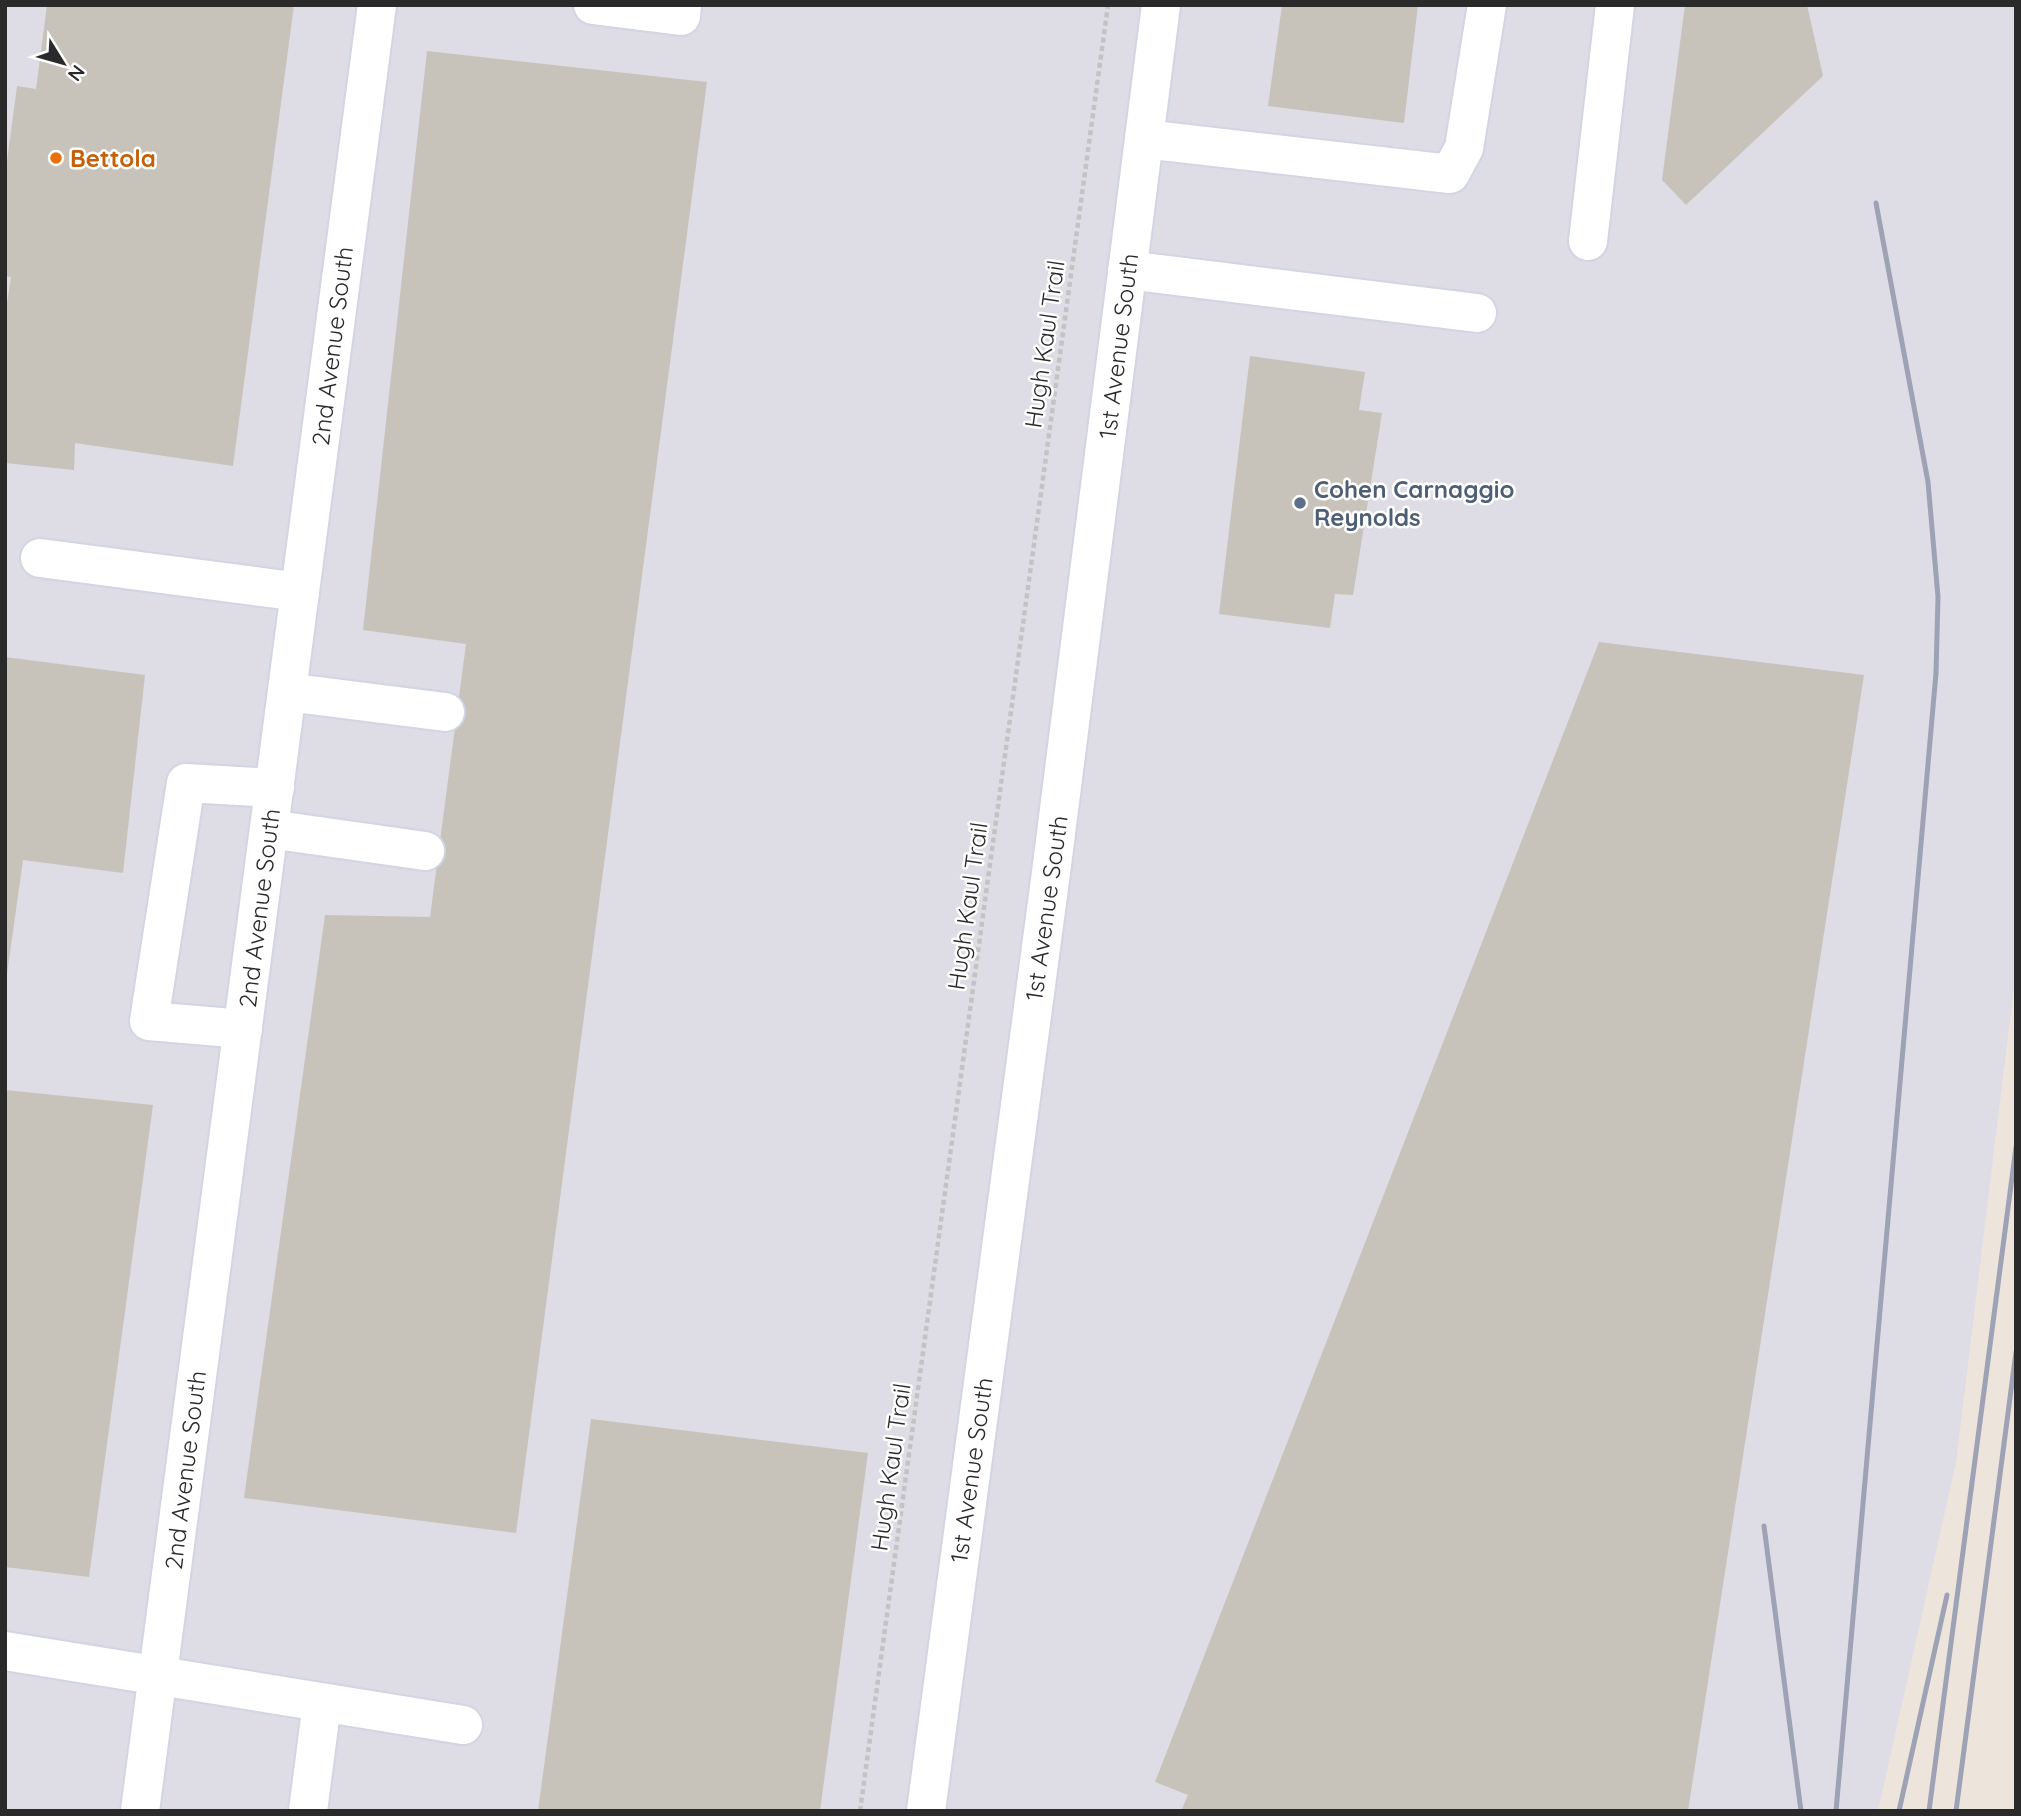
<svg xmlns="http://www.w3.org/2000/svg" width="2021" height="1816" font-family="Quicksand,sans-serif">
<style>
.industrial{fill:#dedce5}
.building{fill:#c7c3ba}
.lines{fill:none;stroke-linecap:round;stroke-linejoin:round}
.minor-casing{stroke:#d1d5e4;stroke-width:42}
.path{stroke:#c3c3c3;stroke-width:4.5;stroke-dasharray:5 3.5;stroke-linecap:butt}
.minor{stroke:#fff;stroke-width:38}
.rail{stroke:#9ea2b5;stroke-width:5}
.food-dot{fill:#e8710a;stroke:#fff;stroke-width:2.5}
.service-dot{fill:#5c6f8a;stroke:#fff;stroke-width:2.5}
.labels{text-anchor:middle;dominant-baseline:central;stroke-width:5;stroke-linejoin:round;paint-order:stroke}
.food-label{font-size:24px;font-weight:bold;fill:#c56008;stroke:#fff;text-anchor:start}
.street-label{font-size:24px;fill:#2a2a2a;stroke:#fff}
.service-label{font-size:24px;font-weight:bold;fill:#4e5e75;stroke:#fff;text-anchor:start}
</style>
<rect width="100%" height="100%" fill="#ede4db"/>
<path class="industrial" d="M5,5H2016V970L1956,1462L1878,1811H5Z"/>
<g class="building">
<path d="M47,5H294L233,466L75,443L74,470L5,463V316L11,277L5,276V176L17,86L36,89Z"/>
<path d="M1282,5H1418L1404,123L1268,106Z"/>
<path d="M1685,5H1807L1823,76L1686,205L1662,180Z"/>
<path d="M427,51L707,82L516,1533L244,1498L325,915L430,917L466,644L363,630Z"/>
<path d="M1250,356L1365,372L1359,410L1382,413L1353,595L1335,594L1330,628L1219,614Z"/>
<path d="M1599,642L1864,675L1688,1811H1181L1188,1795L1155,1782Z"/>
<path d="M5,657L145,675L123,873L23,860L7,974Z"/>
<path d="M5,1090L153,1105L89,1577L5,1567Z"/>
<path d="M591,1419L868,1453L820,1811H538Z"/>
</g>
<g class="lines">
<g class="minor-casing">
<g id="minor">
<path d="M593,5L681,16L682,5"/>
<path d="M1144,139L1450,174L1464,148L1487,5"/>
<path d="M1588,241L1615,5"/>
<path d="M1127,270L1477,313"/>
<path d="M40,558L300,592"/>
<path d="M287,692L445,712"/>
<path d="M269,829L425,851"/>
<path d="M243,1029L149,1021L186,783L275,788"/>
<path d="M5,1651L463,1725"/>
<path d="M140,1811L377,5"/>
<path d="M308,1811L322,1703"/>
<path d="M926,1811L1052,865L1161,5"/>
</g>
</g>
<path class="path" d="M860,1811L1108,5"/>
<use href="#minor" class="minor"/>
<g class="rail">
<path d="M1764,1526L1801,1811"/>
<path d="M1836,1811L1936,673L1938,597L1928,482L1876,203"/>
<path d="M1899,1811L1947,1595"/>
<path d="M1929,1811L2016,1147"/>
<path d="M1956,1811L2016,1352"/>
</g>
</g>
<circle class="food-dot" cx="56" cy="158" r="7"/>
<circle class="service-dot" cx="1300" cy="503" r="7"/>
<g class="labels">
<g class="food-label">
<text x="70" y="158">Bettola</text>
</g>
<g class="street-label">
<text transform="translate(1044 344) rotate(-82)">Hugh Kaul Trail</text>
<text transform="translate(332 346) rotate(-83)">2nd Avenue South</text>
<text transform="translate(1118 346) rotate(-83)">1st Avenue South</text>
<text transform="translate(967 906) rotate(-82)">Hugh Kaul Trail</text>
<text transform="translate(259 908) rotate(-83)">2nd Avenue South</text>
<text transform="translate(1046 908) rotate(-82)">1st Avenue South</text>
<text transform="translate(890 1467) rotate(-82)">Hugh Kaul Trail</text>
<text transform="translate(185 1470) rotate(-83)">2nd Avenue South</text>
<text transform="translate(971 1470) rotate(-82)">1st Avenue South</text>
</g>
<g class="service-label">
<text x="1314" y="489">Cohen Carnaggio<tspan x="1314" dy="28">Reynolds</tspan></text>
</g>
</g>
<rect width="2021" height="1816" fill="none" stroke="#2a2a2a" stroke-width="14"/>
<g transform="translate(63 63) rotate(127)" stroke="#ffffff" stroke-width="5" paint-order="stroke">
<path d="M0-5L12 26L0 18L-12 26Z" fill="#2a2a2a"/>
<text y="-10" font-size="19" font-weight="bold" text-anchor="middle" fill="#2a2a2a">N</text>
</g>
</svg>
